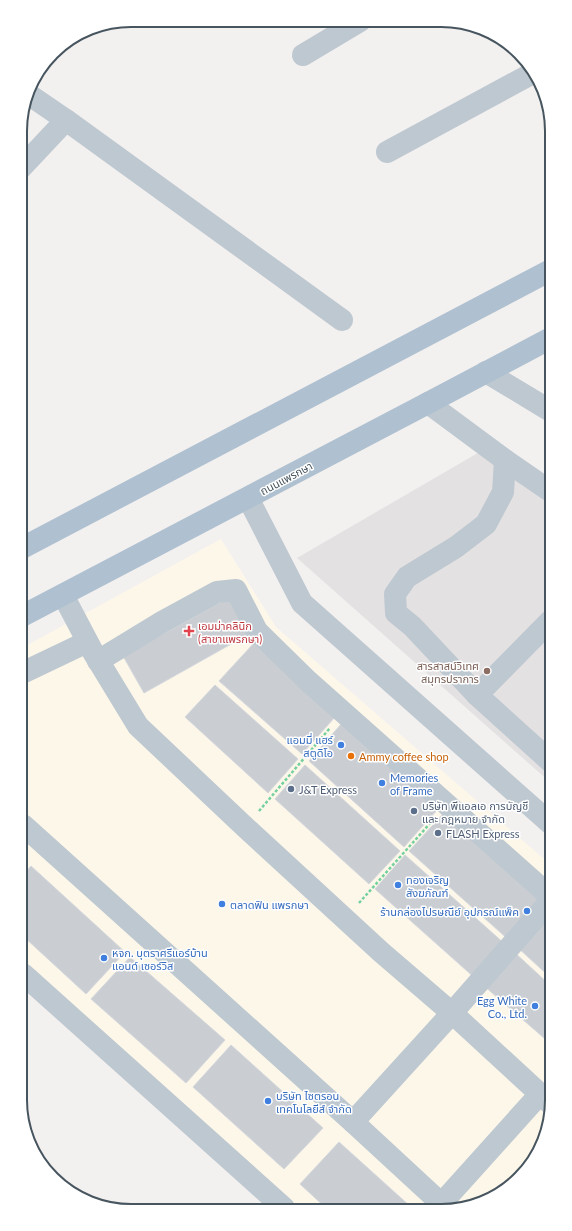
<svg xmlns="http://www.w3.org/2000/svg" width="572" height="1231" font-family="Lato,'Noto Sans Thai',sans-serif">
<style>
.commercial{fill:#fdf7ea}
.education{fill:#e4e1e2}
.building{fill:#caced3;stroke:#d4d7dc}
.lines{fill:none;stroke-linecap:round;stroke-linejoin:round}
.path{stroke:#74d19f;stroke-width:2.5;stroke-dasharray:3 2;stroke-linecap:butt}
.minor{stroke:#bec8d0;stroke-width:22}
.major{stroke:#afc1d0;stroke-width:22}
.health-dot{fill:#e0444e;stroke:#fff;stroke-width:1.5}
.education-dot{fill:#8d6e63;stroke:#fff;stroke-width:1.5}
.shop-dot{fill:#3f7fe0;stroke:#fff;stroke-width:1.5}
.food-dot{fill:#e8710a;stroke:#fff;stroke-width:1.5}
.service-dot{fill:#5c6f8a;stroke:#fff;stroke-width:1.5}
.labels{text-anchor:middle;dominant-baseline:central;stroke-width:3;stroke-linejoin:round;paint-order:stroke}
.street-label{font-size:11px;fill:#47555f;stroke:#fff}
.health-label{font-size:11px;fill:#be3a42;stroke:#fff;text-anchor:start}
.education-label{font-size:11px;fill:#785e54;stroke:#fff;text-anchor:end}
.shop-label{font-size:11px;fill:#366cbe;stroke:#fff;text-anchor:start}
.food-label{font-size:11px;fill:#c56008;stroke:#fff;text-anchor:start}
.service-label{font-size:11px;fill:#4e5e75;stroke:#fff;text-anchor:start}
.rim{fill:none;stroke:#47555f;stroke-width:2}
</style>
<rect width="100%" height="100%" fill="#f3f0f0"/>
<path class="commercial" d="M221,539L276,627L551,865L552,1108L544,1143L525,1173L470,1207L270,1208L23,983L22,648Z"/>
<path class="education" d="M495,443L550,479L551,783L297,558Z"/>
<g class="building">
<path d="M229,598L249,634L144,693L123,656Z"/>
<path d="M254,643L335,717L302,754L219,681Z"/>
<path d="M215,685L298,759L268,793L185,717Z"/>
<path d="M342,723L438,809L404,847L309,761Z"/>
<path d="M305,765L400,851L369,884L275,799Z"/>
<path d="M443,814L542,903L510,941L409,851Z"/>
<path d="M405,855L506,945L476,979L375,889Z"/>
<path d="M31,866L125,952L86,994L23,936V875Z"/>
<path d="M551,910V978L516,946Z"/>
<path d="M513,951L551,986L552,1045L483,985Z"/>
<path d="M130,957L225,1040L186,1083L91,999Z"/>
<path d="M231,1045L323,1128L284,1169L193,1087Z"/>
<path d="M339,1142L411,1207L326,1208L300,1184Z"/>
</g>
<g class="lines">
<g class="path">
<path d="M259,811L330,728"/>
<path d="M359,903L433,820"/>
</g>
<g class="minor">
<path d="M303,55L360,21"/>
<path d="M28,94L66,120L342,320"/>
<path d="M387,152L531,74"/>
<path d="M20,169L66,120"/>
<path d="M486,372L549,410"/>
<path d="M428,403L505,460L550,491"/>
<path d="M248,498L302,603L551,824"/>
<path d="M63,595L93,652L138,726L245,827L381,952L452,1013L552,1105"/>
<path d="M550,621L477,695L551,762"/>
<path d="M98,661L162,622L217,592L236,590L257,631L308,681L551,897"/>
<path d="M22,673L87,642"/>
<path d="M477,695L412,626L396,613L395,594L407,577L456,547L486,524L503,492L505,460"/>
<path d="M23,825L353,1122L445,1207"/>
<path d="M23,974L284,1208"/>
<path d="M353,1122L452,1013L551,900"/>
<path d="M441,1204L540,1094"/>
</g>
<g class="major">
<path d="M22,548L549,271"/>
<path d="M22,616L428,403L549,339"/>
</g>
</g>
<path class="health-dot" d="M187 625h4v4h4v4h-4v4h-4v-4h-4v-4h4z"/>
<circle class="education-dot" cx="487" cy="671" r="4"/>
<g class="shop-dot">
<circle cx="341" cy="745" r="4"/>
<circle cx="382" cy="783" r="4"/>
<circle cx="398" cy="885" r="4"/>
<circle cx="222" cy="904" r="4"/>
<circle cx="527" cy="911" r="4"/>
<circle cx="104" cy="958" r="4"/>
<circle cx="535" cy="1006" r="4"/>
<circle cx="268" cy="1101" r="4"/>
</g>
<circle class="food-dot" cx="351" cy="756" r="4"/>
<g class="service-dot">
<circle cx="291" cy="789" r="4"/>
<circle cx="414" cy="811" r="4"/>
<circle cx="438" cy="833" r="4"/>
</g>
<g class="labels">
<g class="street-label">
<text transform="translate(286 478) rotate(-28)">ถนนแพรกษา</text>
</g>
<g class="health-label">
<text x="198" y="625">เอมม่าคลินิก<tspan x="198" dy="13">(สาขาแพรกษา)</tspan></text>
</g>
<g class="education-label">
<text x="479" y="665">สารสาสน์วิเทศ<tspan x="479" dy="13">สมุทรปราการ</tspan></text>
</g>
<g class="shop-label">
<text x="333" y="739" text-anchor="end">แอมมี่ แฮร์<tspan x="333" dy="13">สตูดิโอ</tspan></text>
<text x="390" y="777">Memories<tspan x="390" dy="13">of Frame</tspan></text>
<text x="406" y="879">ทองเจริญ<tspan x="406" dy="13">สังฆภัณฑ์</tspan></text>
<text x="230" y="904">ตลาดฟิน แพรกษา</text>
<text x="519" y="911" text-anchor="end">ร้านกล่องไปรษณีย์ อุปกรณ์แพ็ค</text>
<text x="112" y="952">หจก. บุตราศรีแอร์บ้าน<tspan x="112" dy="13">แอนด์ เซอร์วิส</tspan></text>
<text x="527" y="1000" text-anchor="end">Egg White<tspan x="527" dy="13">Co., Ltd.</tspan></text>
<text x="276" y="1095">บริษัท ไซตรอน<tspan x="276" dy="13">เทคโนโลยีส์ จำกัด</tspan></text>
</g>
<g class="food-label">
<text x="359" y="756">Ammy coffee shop</text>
</g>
<g class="service-label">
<text x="299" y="789">J&amp;T Express</text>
<text x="422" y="805">บริษัท พีแอลเอ การบัญชี<tspan x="422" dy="13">และ กฎหมาย จำกัด</tspan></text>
<text x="446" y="833">FLASH Express</text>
</g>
</g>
<path d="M0 0H572V1231H0ZM131 27H441A104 104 0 0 1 545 131V1100A104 104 0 0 1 441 1204H131A104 104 0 0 1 27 1100V131A104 104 0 0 1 131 27Z" fill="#fff" fill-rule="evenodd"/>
<path class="rim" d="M131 27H441A104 104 0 0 1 545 131V1100A104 104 0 0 1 441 1204H131A104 104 0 0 1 27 1100V131A104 104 0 0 1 131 27Z"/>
</svg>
